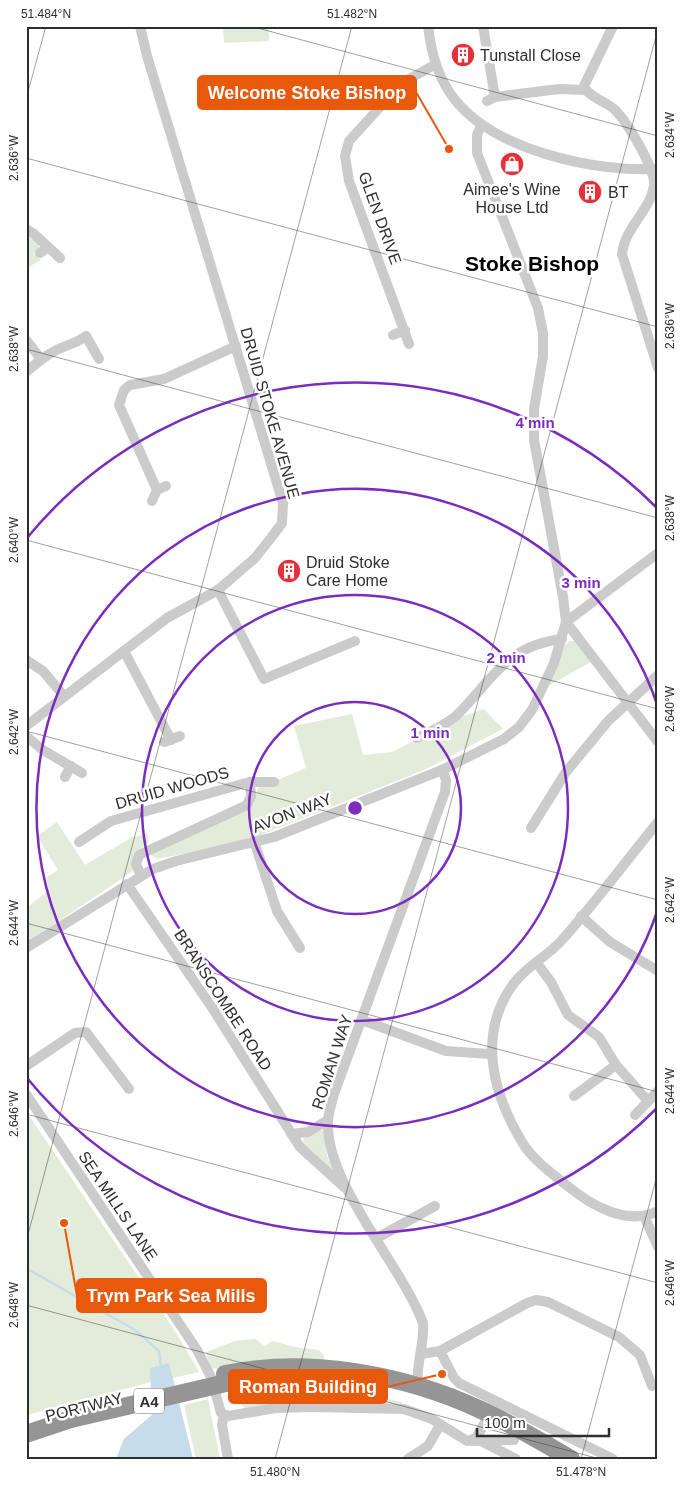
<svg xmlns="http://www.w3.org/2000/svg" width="684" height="1485" font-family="Arial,sans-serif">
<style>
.green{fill:#e3ebdb}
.water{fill:#c7dceb}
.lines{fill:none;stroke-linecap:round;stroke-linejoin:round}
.stream{stroke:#c7dceb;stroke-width:2.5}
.street{stroke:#cbcbcb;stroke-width:10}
.highway{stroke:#959595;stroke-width:18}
.highway-bridge{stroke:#959595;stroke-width:18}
.ticks{fill:none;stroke:#2e2e2e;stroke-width:1;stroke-opacity:0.45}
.ring{fill:none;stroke:#7b2cbf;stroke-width:2.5}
.labels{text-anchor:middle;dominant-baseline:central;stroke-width:5;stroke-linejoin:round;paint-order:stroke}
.shield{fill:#fff;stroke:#6d6d6d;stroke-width:1}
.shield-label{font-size:15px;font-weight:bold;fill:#2e2e2e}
.poi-label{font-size:16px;fill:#2e2e2e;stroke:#fff;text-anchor:start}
.street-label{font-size:16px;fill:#2e2e2e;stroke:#fff}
.district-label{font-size:21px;font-weight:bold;fill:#000;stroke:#fff}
.centre{fill:#7b2cbf;stroke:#fff;stroke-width:2.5}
.ring-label{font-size:15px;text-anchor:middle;font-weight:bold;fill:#7b2cbf;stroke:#fff;stroke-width:5;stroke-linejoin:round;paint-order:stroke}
.leader{fill:none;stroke:#e8590c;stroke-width:2}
.callout-dot{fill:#e8590c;stroke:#fff;stroke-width:2}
.callout{fill:#e8590c;stroke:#e8590c;stroke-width:2}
.callout-label{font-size:18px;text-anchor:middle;font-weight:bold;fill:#fff}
.neatline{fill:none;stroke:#2e2e2e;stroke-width:2}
.ticks-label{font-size:12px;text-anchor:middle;fill:#2e2e2e}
</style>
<rect width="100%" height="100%" fill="#fff"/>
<g class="green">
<path d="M223,26H269V41L224,43Z"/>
<path d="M26,235L40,245L34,254L41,260L26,269Z"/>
<path d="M570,641H575L591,662L548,686L564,645Z"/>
<path d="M484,709L503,729L424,770L261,835L225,846L157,859L152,856L151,850L253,804L258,788L306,768L294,726L352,714L363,755L392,752L463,716Z"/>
<path d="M57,822L85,865L131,838L147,833L149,842C138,850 131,856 133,871L26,943V908L48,891L47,877L58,870L37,836Z"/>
<path d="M26,1111L177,1334L199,1372L173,1378L193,1459L166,1405L116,1459L124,1439L152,1415L151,1382L26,1415Z"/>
<path d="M321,1129L323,1131L327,1156L334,1171L303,1143L304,1137Z"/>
<path d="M255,1339L265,1346L272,1341L295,1347L319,1350L324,1356V1363L229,1370L210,1368L206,1352L235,1341Z"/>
<path d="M269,1387L343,1391L403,1402L401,1405C348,1401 297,1400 245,1409L232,1391Z"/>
<path d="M208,1399L220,1459H196L184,1405Z"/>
</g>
<path class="water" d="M169,1363L193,1459H116L124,1439L152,1415L150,1368Z"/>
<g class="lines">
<path class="stream" d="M26,1268L135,1330L159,1351L161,1367"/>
<g class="street">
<path d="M428,26C431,52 439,81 456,101C497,151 595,172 657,169"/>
<path d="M483,26L495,97"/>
<path d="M613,26L584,86C588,97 605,101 614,109C626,120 656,169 654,186C650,211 625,227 622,254L658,368"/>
<path d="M487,101L495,97L559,89L586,90"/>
<path d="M26,229L34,234L60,258"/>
<path d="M40,253L48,247"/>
<path d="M393,335L405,330"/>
<path d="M26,340L41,359"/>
<path d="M409,344L349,181L345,156L349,141L402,83L436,64"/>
<path d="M26,372C35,365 43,357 53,352C63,346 78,343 86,336L99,359"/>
<path d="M157,490L119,405L124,390L130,385L164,379L236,346"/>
<path d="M152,501L157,490L166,486"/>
<path d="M218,590L264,679L355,641"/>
<path d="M566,622L658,742"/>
<path d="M566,622L658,553"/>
<path d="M124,651L171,740"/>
<path d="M26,660L43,671L64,696"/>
<path d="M26,726L167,618L218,590L255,558L274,534L282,523L283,503L147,56L140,26"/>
<path d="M26,736L43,750L82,773"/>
<path d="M417,738C430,732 446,725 457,715C492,680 507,645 562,639"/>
<path d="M164,742L180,736"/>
<path d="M65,777L71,766"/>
<path d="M658,822C626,861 596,902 562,940C548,956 528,965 514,983C477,1033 492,1092 522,1142C531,1158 551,1173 565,1184C589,1204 626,1227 658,1211"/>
<path d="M531,828L566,772L608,721L658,675"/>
<path d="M79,842L111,821L235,786L250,782H274"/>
<path d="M255,844L277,911L300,948"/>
<path d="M141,876L136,864L139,855L247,805L251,796L250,782"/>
<path d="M127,884L211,1006L300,1147L344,1187"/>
<path d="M581,916L610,942L658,971"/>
<path d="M26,948L153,869L176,861L274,837L442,770L504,739L519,727L532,710L554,663L566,622L563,597L534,440V409L543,356V333L538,308L477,153V135L481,125"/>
<path d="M536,962L551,982L568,1015L599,1037L616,1065L648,1101"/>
<path d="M362,1020L446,1051L490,1054"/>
<path d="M26,1066L75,1033L86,1032L129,1089"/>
<path d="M26,1094L197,1350L211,1377L221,1413L228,1416L276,1408L314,1407L404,1409L432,1419L467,1441L476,1438L484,1424"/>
<path d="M574,1096L616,1065"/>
<path d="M635,1115L658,1091"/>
<path d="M291,1134L308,1132L328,1120"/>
<path d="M644,1216L658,1247"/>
<path d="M377,1238L435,1206"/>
<path d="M440,1351L454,1378L459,1383L613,1459"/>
<path d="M421,1354L440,1351L527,1303L536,1300L548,1302L619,1337L640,1355L652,1386"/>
<path d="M418,1387C415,1366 425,1344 423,1323C401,1264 324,1182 328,1120C329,1111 332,1102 334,1094L445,792L446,780L442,770"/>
<path d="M224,1415L222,1425L228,1459"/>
<path d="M471,1441L514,1440"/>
<path d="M481,1441L516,1459"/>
<path d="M408,1459L428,1446L440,1425"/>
</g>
<g class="highway">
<path d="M225,1374C308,1357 404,1374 481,1410C512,1424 542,1442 571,1459"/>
<path d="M26,1434L71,1419"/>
</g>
<path class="highway-bridge" d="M71,1419L226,1383"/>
</g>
<path class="ticks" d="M250,26L658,136M26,99L46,26M26,158L658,327M26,349L658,518M26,540L658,709M26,731L658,900M26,923L658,1092M26,1114L658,1283M26,1242L352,26M26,1305L600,1459M275,1459L658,29M581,1459L658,1172"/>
<g class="ring">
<circle cx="355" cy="808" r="106"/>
<circle cx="355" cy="808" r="213"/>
<path d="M658 909A319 319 0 1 1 658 707"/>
<path d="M656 1109A425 425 0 0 1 27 1078M27 538A425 425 0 0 1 656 507"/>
</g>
<defs>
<g id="building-disc" transform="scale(1.25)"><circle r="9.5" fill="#e4313a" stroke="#fff"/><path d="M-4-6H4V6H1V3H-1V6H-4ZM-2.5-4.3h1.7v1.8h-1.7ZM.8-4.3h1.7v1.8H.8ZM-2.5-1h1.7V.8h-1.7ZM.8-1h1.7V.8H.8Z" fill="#fff"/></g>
<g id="shop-disc" transform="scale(1.25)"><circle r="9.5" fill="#e4313a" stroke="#fff"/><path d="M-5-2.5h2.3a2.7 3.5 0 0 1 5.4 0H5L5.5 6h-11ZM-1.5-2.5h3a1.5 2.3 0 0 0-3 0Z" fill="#fff"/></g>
</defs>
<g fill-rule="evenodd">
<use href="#building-disc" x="463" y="55"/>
<use href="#shop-disc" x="512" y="164"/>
<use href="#building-disc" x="590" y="192"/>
<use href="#building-disc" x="289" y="571"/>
</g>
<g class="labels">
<rect class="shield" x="134" y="1388.5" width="30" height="25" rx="4"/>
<g class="shield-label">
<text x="149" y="1401">A4</text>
</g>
<g class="poi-label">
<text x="480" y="55">Tunstall Close</text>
<text x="512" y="189" text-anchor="middle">Aimee's Wine<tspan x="512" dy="18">House Ltd</tspan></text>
<text x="608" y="192">BT</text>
<text x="306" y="562">Druid Stoke<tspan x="306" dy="18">Care Home</tspan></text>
</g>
<g class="street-label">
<text transform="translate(380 218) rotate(70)">GLEN DRIVE</text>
<text transform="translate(270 413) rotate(74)">DRUID STOKE AVENUE</text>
<text transform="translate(172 788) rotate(-16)">DRUID WOODS</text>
<text transform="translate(292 813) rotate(-21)">AVON WAY</text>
<text transform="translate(223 1000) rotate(57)">BRANSCOMBE ROAD</text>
<text transform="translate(332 1062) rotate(-72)">ROMAN WAY</text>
<text transform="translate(118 1206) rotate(56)">SEA MILLS LANE</text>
<text transform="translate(84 1407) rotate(-14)">PORTWAY</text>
</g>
<g class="district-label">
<text x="532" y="263">Stoke Bishop</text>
</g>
</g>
<circle cx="355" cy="808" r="8" class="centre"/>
<g class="ring-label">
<text x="535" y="428">4 min</text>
<text x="581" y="588">3 min</text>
<text x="506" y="663">2 min</text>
<text x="430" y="738">1 min</text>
</g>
<path class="leader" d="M449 149L416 92M64 1223L77 1296M442 1374L387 1387"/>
<g class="callout-dot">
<circle cx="449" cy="149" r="5"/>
<circle cx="64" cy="1223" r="5"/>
<circle cx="442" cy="1374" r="5"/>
</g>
<g class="callout">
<rect x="198" y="76" width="218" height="33" rx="5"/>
<rect x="77" y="1279" width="189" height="33" rx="5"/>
<rect x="229" y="1370" width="158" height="33" rx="5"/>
</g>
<g class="callout-label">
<text x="307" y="99">Welcome Stoke Bishop</text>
<text x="171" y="1302">Trym Park Sea Mills</text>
<text x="308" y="1393">Roman Building</text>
</g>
<rect width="684" height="1485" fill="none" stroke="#ffffff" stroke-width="55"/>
<path d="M477 1428v8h132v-8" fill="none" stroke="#2e2e2e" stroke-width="2.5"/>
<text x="484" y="1428" font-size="15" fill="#2e2e2e" stroke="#ffffff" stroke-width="4" paint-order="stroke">100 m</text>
<rect x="28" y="28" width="628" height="1430" class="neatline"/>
<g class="ticks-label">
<text x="46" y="18">51.484°N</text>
<text x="352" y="18">51.482°N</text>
<text transform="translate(670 135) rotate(-90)" y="4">2.634°W</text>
<text transform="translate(14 158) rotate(-90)" y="4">2.636°W</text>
<text transform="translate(670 326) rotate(-90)" y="4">2.636°W</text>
<text transform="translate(14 349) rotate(-90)" y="4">2.638°W</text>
<text transform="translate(670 518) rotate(-90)" y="4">2.638°W</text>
<text transform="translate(14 540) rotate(-90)" y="4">2.640°W</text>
<text transform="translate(670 709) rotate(-90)" y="4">2.640°W</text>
<text transform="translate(14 732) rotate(-90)" y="4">2.642°W</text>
<text transform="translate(670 900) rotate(-90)" y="4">2.642°W</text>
<text transform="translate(14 923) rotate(-90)" y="4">2.644°W</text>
<text transform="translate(670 1091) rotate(-90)" y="4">2.644°W</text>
<text transform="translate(14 1114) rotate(-90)" y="4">2.646°W</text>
<text transform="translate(670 1283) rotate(-90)" y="4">2.646°W</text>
<text transform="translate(14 1305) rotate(-90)" y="4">2.648°W</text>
<text x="275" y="1476">51.480°N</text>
<text x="581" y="1476">51.478°N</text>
</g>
</svg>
